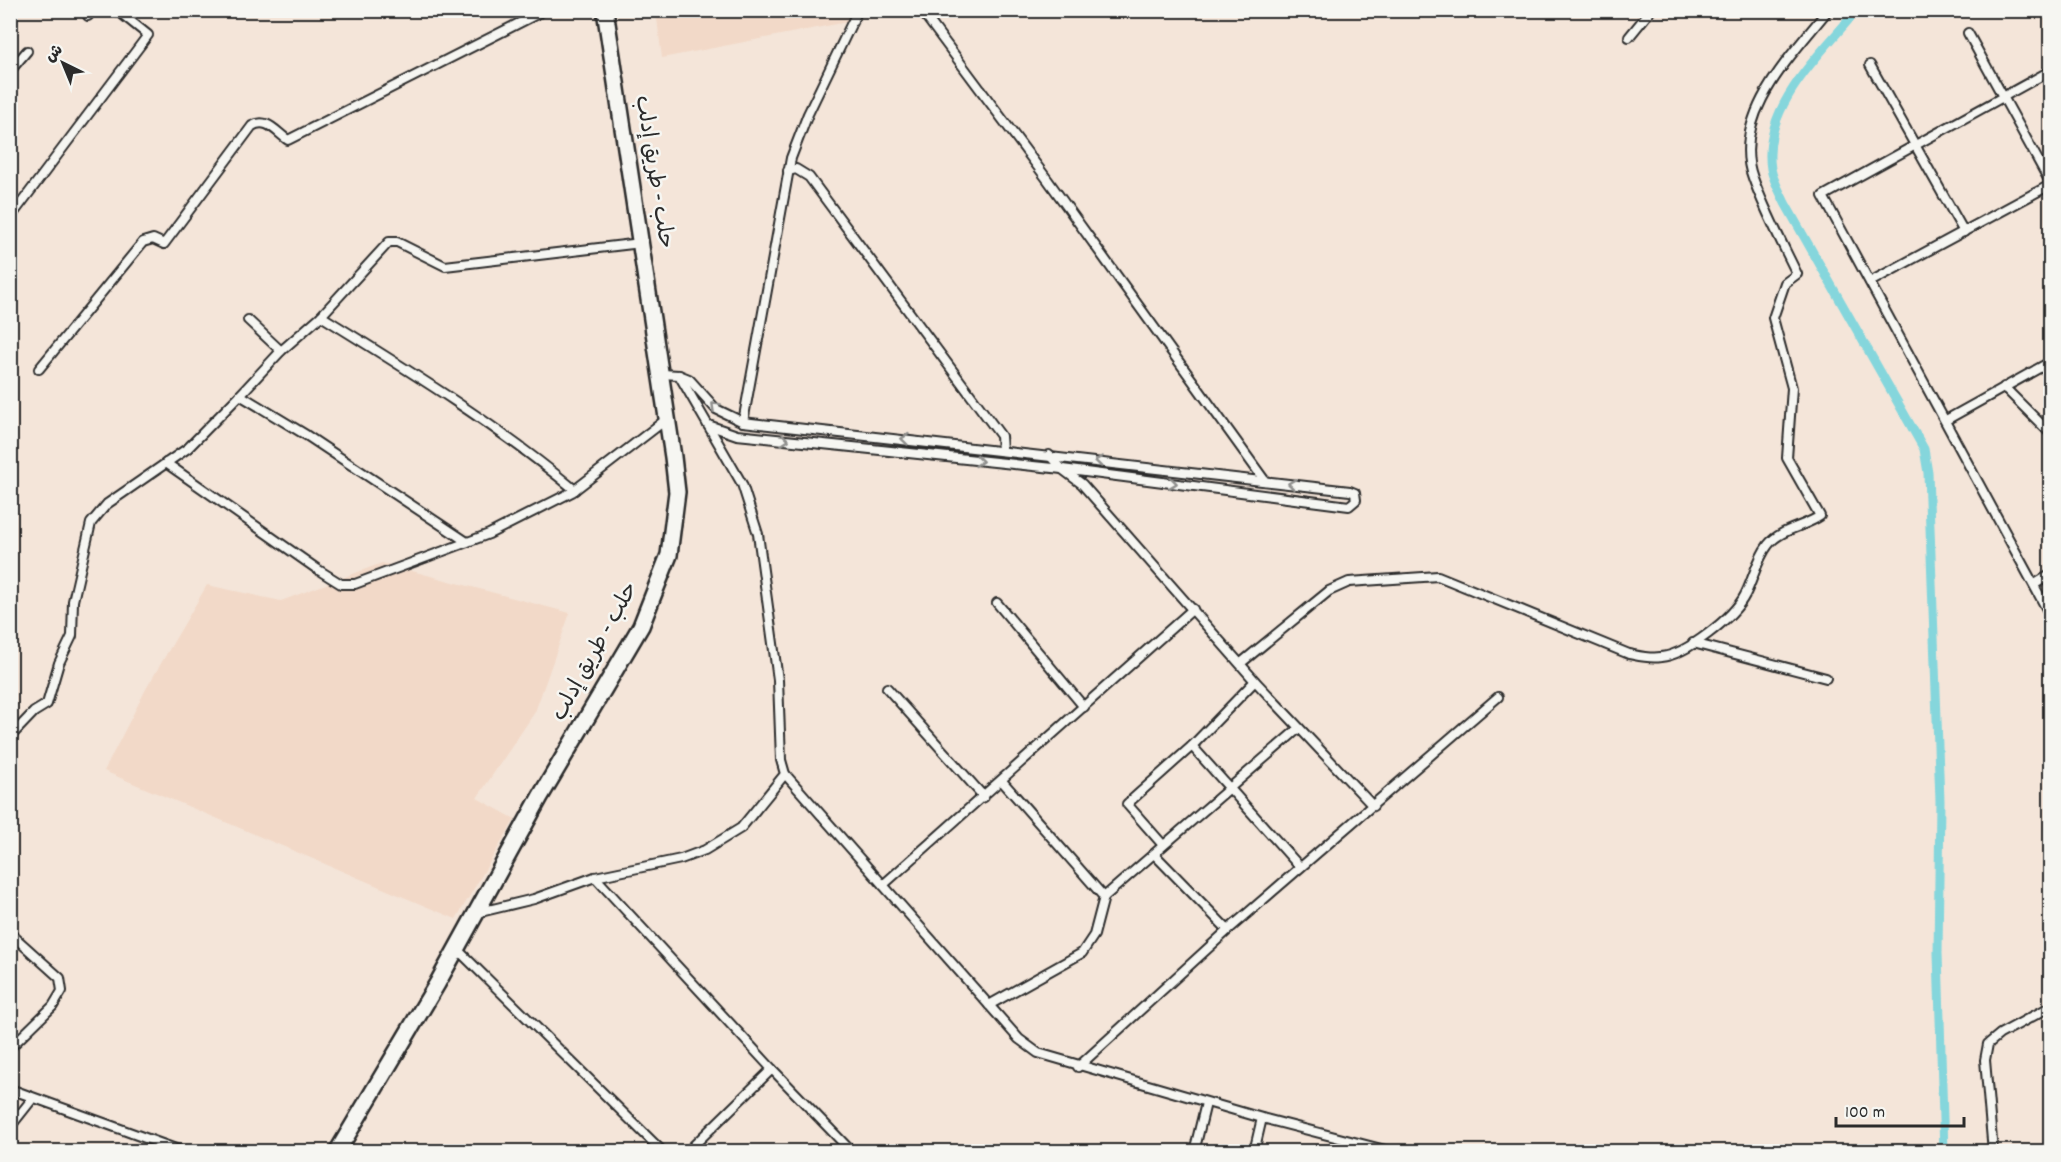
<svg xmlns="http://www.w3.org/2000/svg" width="2061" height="1162" font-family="Dekko,'Playpen Sans Arabic',sans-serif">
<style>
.built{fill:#f2d9c8}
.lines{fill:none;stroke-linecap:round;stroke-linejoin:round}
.canal{stroke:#85d6dc;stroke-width:9}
.street-casing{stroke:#2b2b2b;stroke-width:12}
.highway-casing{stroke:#2b2b2b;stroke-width:20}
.street{stroke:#f6f6f2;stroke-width:8}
.highway{stroke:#f6f6f2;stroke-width:15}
.oneway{stroke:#90908e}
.labels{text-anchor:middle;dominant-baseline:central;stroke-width:5;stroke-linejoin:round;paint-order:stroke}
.street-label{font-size:22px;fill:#2b2b2b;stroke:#f6f6f2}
</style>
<rect width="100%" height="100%" fill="#f4e5d9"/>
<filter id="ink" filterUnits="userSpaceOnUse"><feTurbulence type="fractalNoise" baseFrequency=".0167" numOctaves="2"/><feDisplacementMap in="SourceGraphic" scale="12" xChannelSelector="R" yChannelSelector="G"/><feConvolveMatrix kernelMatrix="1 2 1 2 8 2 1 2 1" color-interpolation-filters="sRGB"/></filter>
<g filter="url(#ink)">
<g class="built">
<path d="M656,11H855L847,22L662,58Z"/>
<path d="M382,563L570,613L535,712L477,798L515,819L456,919L104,771L146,689L207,585L281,601Z"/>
</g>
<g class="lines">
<path class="canal" d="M1857,10C1821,54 1761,107 1771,169C1773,180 1780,192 1785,203L1924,449L1928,473L1940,801L1938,953L1944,1152"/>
<g class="street-casing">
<g id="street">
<path d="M85,10L88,16"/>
<path d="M921,10L1047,179L1265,481"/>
<path d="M1968,33L2050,182"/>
<path d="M1629,37L1651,10"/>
<path d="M1870,65L1964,232"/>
<path d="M10,71L27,51"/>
<path d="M2050,71L1823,196L2050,615"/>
<path d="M788,171L796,169L809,177L1001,436L1002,450"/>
<path d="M10,218L148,35L117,10"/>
<path d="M1870,282L2050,185"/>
<path d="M321,316C408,370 496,424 575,490"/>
<path d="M248,320L281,351"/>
<path d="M39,369L143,242L153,239L164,244L252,126C267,117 276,132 288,140L545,10"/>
<path d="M679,375L689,379L716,409L743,422L1350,491L1355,493L1356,500L1349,506L1062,469L737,435L708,425"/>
<path d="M2004,387L2050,433"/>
<path d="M240,395L281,351L321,316L389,242H397L445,266L641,243"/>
<path d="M1946,420L2050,362"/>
<path d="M743,422L791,158L808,114L858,10"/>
<path d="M1049,455L1062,469L1082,484L1255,681L1373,806"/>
<path d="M166,463L317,569L341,584H355L489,534L572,492L668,418"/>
<path d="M2035,584L2050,575"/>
<path d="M997,603L1084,707"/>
<path d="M1693,643L1826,678"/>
<path d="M1241,663L1329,591L1349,582L1438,576L1629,654C1639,656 1650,659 1661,657C1686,655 1734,617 1745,595C1753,580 1757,559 1768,545C1780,529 1804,527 1820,516L1787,458L1792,388L1773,318L1785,283L1797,274C1782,243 1765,211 1753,178C1730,116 1792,55 1828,10"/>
<path d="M887,688L984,797"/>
<path d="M10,737L34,712L47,704L59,663L72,636L73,601L91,523L107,504L188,448L240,395L306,435L467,542"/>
<path d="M1192,746L1300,867"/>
<path d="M785,774L1019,1039L1038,1053L1262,1118L1393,1152"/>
<path d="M1002,781L1104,897"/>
<path d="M1163,845L1127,804L1192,746L1255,681"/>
<path d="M1154,854L1228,930"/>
<path d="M595,877L772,1069L852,1152"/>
<path d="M883,885L1193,609"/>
<path d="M476,913L534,899L595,877L681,859L705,850L741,828L785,774L781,760L778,680L758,534L742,484L679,375L662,374"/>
<path d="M10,933L60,978L62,991L53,1006L10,1048"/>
<path d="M457,949L663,1152"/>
<path d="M989,1005L1082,953L1094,935L1104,897L1299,728"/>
<path d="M1078,1067L1228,930L1498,697"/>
<path d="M10,1089L184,1152"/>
<path d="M10,1127L33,1098"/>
<path d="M687,1152L772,1069"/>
<path d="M1194,1152L1206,1103"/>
<path d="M1254,1152L1262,1118"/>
<path d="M1897,1152L1898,1150"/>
<path d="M1993,1152L1985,1060L1988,1044L2000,1034L2050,1007"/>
</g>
</g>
<g class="highway-casing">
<path id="highway" d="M337,1152L437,984L540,797L641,626L669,555L677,492L673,457L605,10"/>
</g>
<use href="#street" class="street"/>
<use href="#highway" class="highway"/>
</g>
<defs><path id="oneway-chevron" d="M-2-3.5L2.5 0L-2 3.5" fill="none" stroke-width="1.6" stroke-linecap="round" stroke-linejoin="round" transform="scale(1.5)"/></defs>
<g class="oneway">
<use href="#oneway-chevron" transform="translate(715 406) rotate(-137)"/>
<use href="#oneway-chevron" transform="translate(905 439) rotate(-174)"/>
<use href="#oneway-chevron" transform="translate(785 440) rotate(6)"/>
<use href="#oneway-chevron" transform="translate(979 461) rotate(6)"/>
<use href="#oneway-chevron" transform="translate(1099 461) rotate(-173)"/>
<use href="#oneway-chevron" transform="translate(1173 483) rotate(7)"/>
<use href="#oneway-chevron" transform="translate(1292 484) rotate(-173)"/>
</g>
</g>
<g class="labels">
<g class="street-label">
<text transform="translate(653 172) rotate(81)">حلب - طريق إدلب</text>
<text transform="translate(596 652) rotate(-61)">حلب - طريق إدلب</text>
</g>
</g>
<rect width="2061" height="1162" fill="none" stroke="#f6f6f2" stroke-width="36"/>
<rect x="18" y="18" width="2025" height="1126" fill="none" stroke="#2b2b2b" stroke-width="2" filter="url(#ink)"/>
<g transform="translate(63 63) rotate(317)" stroke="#f6f6f2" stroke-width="4.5" paint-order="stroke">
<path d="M0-4.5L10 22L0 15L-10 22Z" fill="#2b2b2b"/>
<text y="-9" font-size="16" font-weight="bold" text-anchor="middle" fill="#2b2b2b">ش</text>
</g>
<path d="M1836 1117v9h128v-9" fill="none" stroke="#2b2b2b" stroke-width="3"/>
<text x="1845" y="1117" font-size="18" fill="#2b2b2b" stroke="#f6f6f2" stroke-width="4.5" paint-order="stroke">100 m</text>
</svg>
